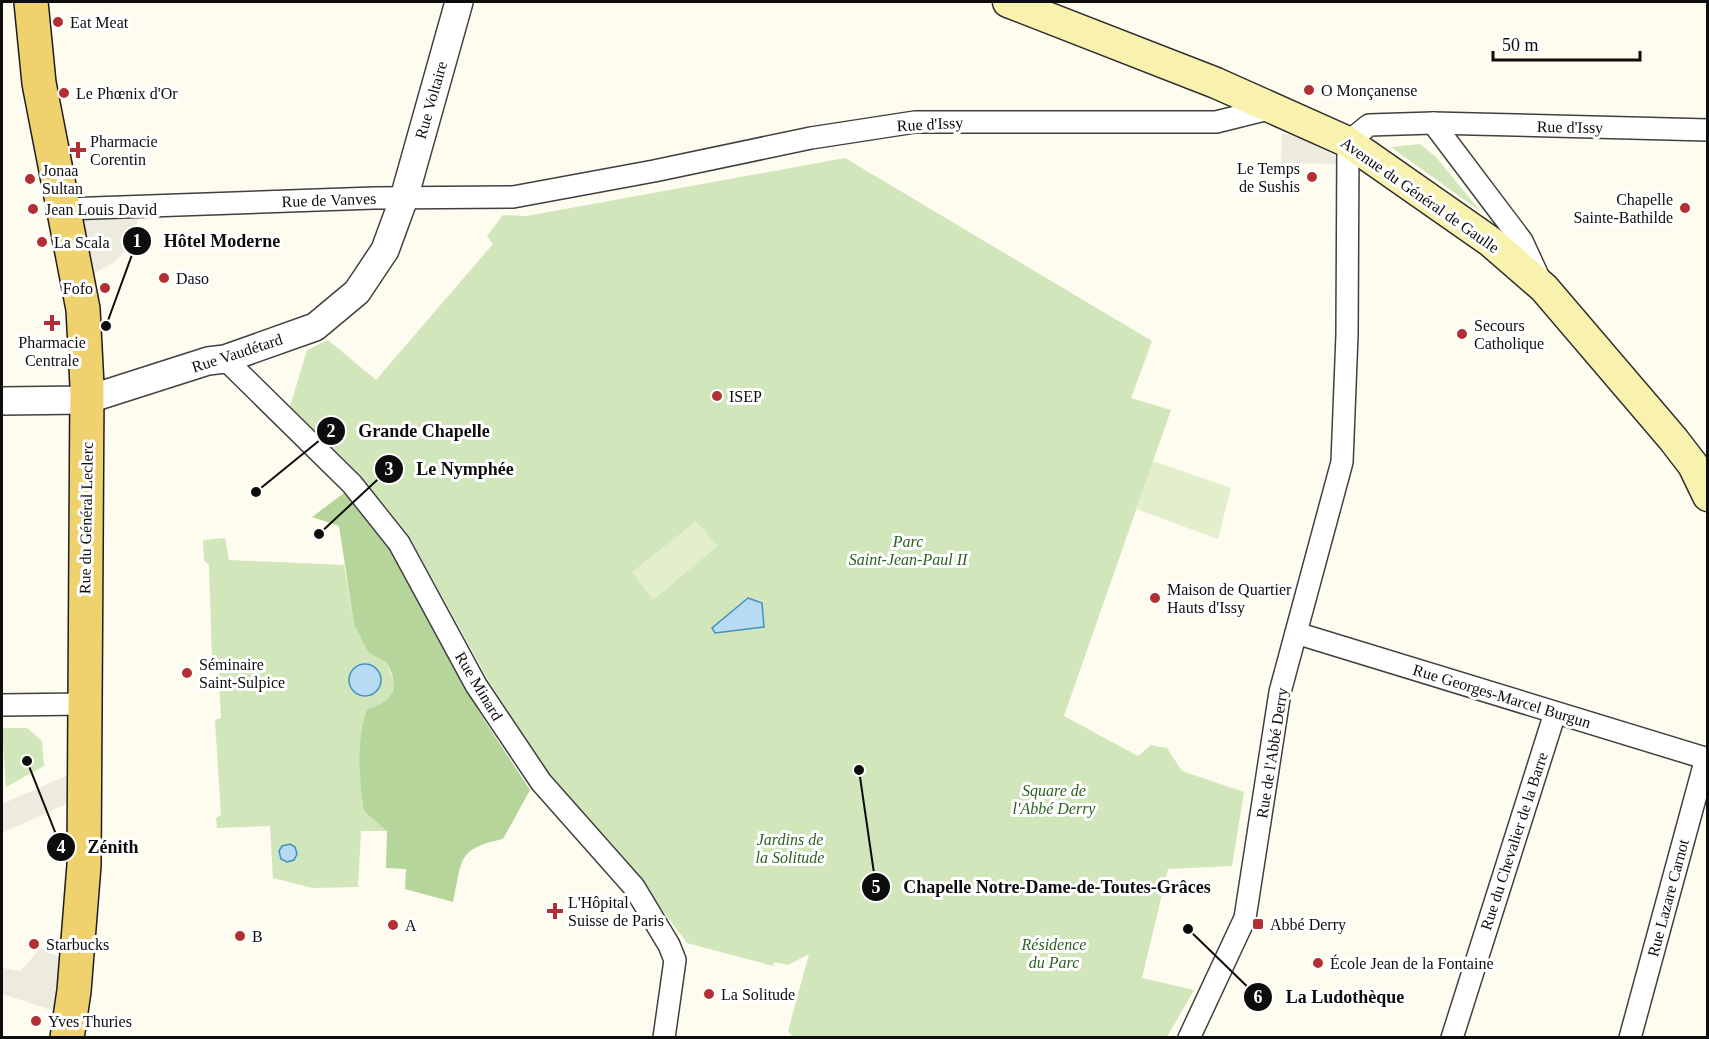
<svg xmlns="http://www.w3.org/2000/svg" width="1709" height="1039" font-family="'Times New Roman',serif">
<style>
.green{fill:#d1e6bb}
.forest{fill:#b5d59b}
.pitch{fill:#e2eecc}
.plaza{fill:#edeade}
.water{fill:#b7dbf2;stroke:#438fc3;stroke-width:1.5}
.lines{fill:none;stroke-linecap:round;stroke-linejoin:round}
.minor-casing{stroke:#404040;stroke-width:24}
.tertiary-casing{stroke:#404040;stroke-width:30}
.secondary-casing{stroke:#2f2f2f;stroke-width:33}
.primary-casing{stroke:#1e1e1e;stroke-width:36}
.minor{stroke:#fff;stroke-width:21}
.tertiary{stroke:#fff;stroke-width:27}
.secondary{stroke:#f9f2af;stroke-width:30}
.primary{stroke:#efd16e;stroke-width:33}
.poi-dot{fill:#b32f34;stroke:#fff;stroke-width:2}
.labels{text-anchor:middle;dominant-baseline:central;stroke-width:6;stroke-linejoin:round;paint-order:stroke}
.poi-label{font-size:16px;fill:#0d0d0d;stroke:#fff;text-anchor:start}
.street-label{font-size:16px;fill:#0d0d0d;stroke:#fff}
.park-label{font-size:16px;font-style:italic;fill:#2e6022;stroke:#fff}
.leader{fill:none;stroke:#0d0d0d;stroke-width:2}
.callout-dot{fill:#0d0d0d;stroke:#fff;stroke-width:2}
.mark-label{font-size:18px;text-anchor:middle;font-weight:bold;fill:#fff}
.callout-label{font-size:18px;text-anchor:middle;font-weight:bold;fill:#0d0d0d;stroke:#fff;stroke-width:6;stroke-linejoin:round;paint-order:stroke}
</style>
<rect width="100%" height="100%" fill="#fefbef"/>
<g class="green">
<path d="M1420,144L1436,157L1481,212L1391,147Z"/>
<path d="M845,158L1152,341L1131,398L1171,410L1064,716L1138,756L1151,745L1167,748L1182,771L1244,792L1232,866L1168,869L1142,978L1194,990L1167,1037H793L788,1031L809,954L788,965L774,962L773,966L687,943L616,848L548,774L487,678L408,534L361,476L290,407L307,350L328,340L376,380L493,244L487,236L503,215L527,216Z"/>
<path d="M225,538L229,560L344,565L354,624L368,651L386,662L394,682L392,694L384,704L367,709L387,831H361L358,887L313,888L273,878L270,826L217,828L216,818L221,815L215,720L221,718L218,661L212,659L209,565L204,561L203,540Z"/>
<path d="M2,728H27L42,741L44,766L6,787Z"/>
</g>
<path class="forest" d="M344,493L390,551L479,712L530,790L503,839C456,849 463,859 453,902L405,889L406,869L386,868L387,831L364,811C359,777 356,742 367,709C394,702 401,687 386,662L368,652L354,624L339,526L312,517Z"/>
<g class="pitch">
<path d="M1153,461L1231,488L1218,539L1136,509Z"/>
<path d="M696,521L718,546L653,600L632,572Z"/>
</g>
<g class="plaza">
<path d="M1282,134L1301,135L1328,147L1335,154L1336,164L1290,163L1289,169H1281Z"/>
<path d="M140,214L129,247L113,263L91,275L82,222L85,218Z"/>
<path d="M84,768V796L2,833V804Z"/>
<path d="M41,948L75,966L70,1016L2,994V968L20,971Z"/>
</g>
<g class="water">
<path d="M748,598L762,603L764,627L715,633L712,628Z"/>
<circle cx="365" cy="680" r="16"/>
<path d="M290,844L295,847L297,854L294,860L287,862L281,859L279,851L282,846Z"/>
</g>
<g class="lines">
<g class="minor-casing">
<g id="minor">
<path d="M1433,123L1522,241L1540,280"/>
<path d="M65,209L374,198L513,197L654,171L811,138L915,122H1216L1273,108"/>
<path d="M225,359L352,484L399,543L476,685L541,782L634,887L669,945L675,960L664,1038"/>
<path d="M1296,633L1708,759"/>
<path d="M2,705L85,704"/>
<path d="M1189,1038L1245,918L1280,692L1342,462L1347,335L1348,142L1369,125L1433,123L1708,130"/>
<path d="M1452,1038L1555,713"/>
<path d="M1630,1038L1706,758"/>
</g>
</g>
<g class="tertiary-casing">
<path id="tertiary" d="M2,401L86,400L208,361L225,359L315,327L357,292L385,250L404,198L459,2"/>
</g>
<g class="secondary-casing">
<path id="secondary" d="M1008,2L1216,83L1348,142L1491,242L1544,288L1673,439L1693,465L1708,496"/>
</g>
<g class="primary-casing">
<path id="primary" d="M31,2L39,83L83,309L87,386L84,865L74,991L67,1038"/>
</g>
<use href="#minor" class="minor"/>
<use href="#tertiary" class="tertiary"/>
<use href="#secondary" class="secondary"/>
<use href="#primary" class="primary"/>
</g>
<g class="poi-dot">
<circle cx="58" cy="22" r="6"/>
<circle cx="1309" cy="90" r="6"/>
<circle cx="64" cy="93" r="6"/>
<path d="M75 141h6v6h6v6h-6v6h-6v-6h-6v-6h6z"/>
<circle cx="1312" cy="177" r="6"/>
<circle cx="30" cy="179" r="6"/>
<circle cx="1685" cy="208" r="6"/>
<circle cx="33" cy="209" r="6"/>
<circle cx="42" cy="242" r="6"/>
<circle cx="164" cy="278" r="6"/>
<circle cx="105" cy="288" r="6"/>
<path d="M49 314h6v6h6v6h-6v6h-6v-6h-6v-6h6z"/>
<circle cx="1462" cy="334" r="6"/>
<circle cx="717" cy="396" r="6"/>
<circle cx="1155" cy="598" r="6"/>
<circle cx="187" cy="673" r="6"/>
<path d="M552 902h6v6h6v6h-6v6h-6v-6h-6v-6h6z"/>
<rect x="1252" y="918" width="12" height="12" rx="3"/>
<circle cx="393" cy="925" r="6"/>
<circle cx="240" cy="936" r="6"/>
<circle cx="34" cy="944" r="6"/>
<circle cx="1318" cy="963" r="6"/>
<circle cx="709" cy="994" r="6"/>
<circle cx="36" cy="1021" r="6"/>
</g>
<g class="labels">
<g class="poi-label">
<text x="70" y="22">Eat Meat</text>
<text x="1321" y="90">O Monçanense</text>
<text x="76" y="93">Le Phœnix d'Or</text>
<text x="90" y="141">Pharmacie<tspan x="90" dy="18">Corentin</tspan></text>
<text x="1300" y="168" text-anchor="end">Le Temps<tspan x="1300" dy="18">de Sushis</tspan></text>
<text x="42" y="170">Jonaa<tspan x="42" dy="18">Sultan</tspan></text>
<text x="1673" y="199" text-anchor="end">Chapelle<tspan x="1673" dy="18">Sainte-Bathilde</tspan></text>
<text x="45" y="209">Jean Louis David</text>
<text x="54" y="242">La Scala</text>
<text x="176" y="278">Daso</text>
<text x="93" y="288" text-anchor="end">Fofo</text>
<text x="1474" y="325">Secours<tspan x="1474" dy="18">Catholique</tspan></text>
<text x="52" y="342" text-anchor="middle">Pharmacie<tspan x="52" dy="18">Centrale</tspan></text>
<text x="729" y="396">ISEP</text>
<text x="1167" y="589">Maison de Quartier<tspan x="1167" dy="18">Hauts d'Issy</tspan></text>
<text x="199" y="664">Séminaire<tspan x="199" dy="18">Saint-Sulpice</tspan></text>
<text x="568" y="902">L'Hôpital<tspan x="568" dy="18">Suisse de Paris</tspan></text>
<text x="1270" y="924">Abbé Derry</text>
<text x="405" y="925">A</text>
<text x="252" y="936">B</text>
<text x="46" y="944">Starbucks</text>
<text x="1330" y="963">École Jean de la Fontaine</text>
<text x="721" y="994">La Solitude</text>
<text x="48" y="1021">Yves Thuries</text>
</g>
<g class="street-label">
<text transform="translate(431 100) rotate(-74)">Rue Voltaire</text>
<text transform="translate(930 124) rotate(-3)">Rue d'Issy</text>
<text transform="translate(1570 127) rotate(1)">Rue d'Issy</text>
<text transform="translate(1420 195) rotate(35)">Avenue du Général de Gaulle</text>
<text transform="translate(329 200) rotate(-2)">Rue de Vanves</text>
<text transform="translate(237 353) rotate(-18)">Rue Vaudétard</text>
<text transform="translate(86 518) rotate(-89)">Rue du Général Leclerc</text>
<text transform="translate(479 686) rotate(59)">Rue Minard</text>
<text transform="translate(1502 696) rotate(17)">Rue Georges-Marcel Burgun</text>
<text transform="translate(1272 753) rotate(-81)">Rue de l'Abbé Derry</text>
<text transform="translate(1514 841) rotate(-72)">Rue du Chevalier de la Barre</text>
<text transform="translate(1668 898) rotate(-75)">Rue Lazare Carnot</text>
</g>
<g class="park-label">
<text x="908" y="541">Parc<tspan x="908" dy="18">Saint-Jean-Paul II</tspan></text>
<text x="1054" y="790">Square de<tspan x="1054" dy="18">l'Abbé Derry</tspan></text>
<text x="790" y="839">Jardins de<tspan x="790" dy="18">la Solitude</tspan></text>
<text x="1054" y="944">Résidence<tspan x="1054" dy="18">du Parc</tspan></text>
</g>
</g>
<path class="leader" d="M106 326L137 241M256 492L331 431M319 534L389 469M27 761L61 847M859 770L876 887M1188 929L1258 997"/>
<g class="callout-dot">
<circle cx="106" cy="326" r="6"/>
<circle cx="256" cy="492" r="6"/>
<circle cx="319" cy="534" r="6"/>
<circle cx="27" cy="761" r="6"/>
<circle cx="859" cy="770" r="6"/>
<circle cx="1188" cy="929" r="6"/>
<circle cx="137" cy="241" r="15"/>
<circle cx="331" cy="431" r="15"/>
<circle cx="389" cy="469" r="15"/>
<circle cx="61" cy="847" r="15"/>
<circle cx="876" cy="887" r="15"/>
<circle cx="1258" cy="997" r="15"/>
</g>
<g class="mark-label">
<text x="137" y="247">1</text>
<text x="331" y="437">2</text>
<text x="389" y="475">3</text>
<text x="61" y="853">4</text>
<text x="876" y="893">5</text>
<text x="1258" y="1003">6</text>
</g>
<g class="callout-label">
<text x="222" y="247">Hôtel Moderne</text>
<text x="424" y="437">Grande Chapelle</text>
<text x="465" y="475">Le Nymphée</text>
<text x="113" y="853">Zénith</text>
<text x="1057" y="893">Chapelle Notre-Dame-de-Toutes-Grâces</text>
<text x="1345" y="1003">La Ludothèque</text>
</g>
<rect width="1709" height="1039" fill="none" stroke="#0d0d0d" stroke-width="6"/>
<path d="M1493 51v9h147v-9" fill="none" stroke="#0d0d0d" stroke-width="3"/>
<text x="1502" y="51" font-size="18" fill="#0d0d0d" stroke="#ffffff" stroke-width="4.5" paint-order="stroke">50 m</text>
</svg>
